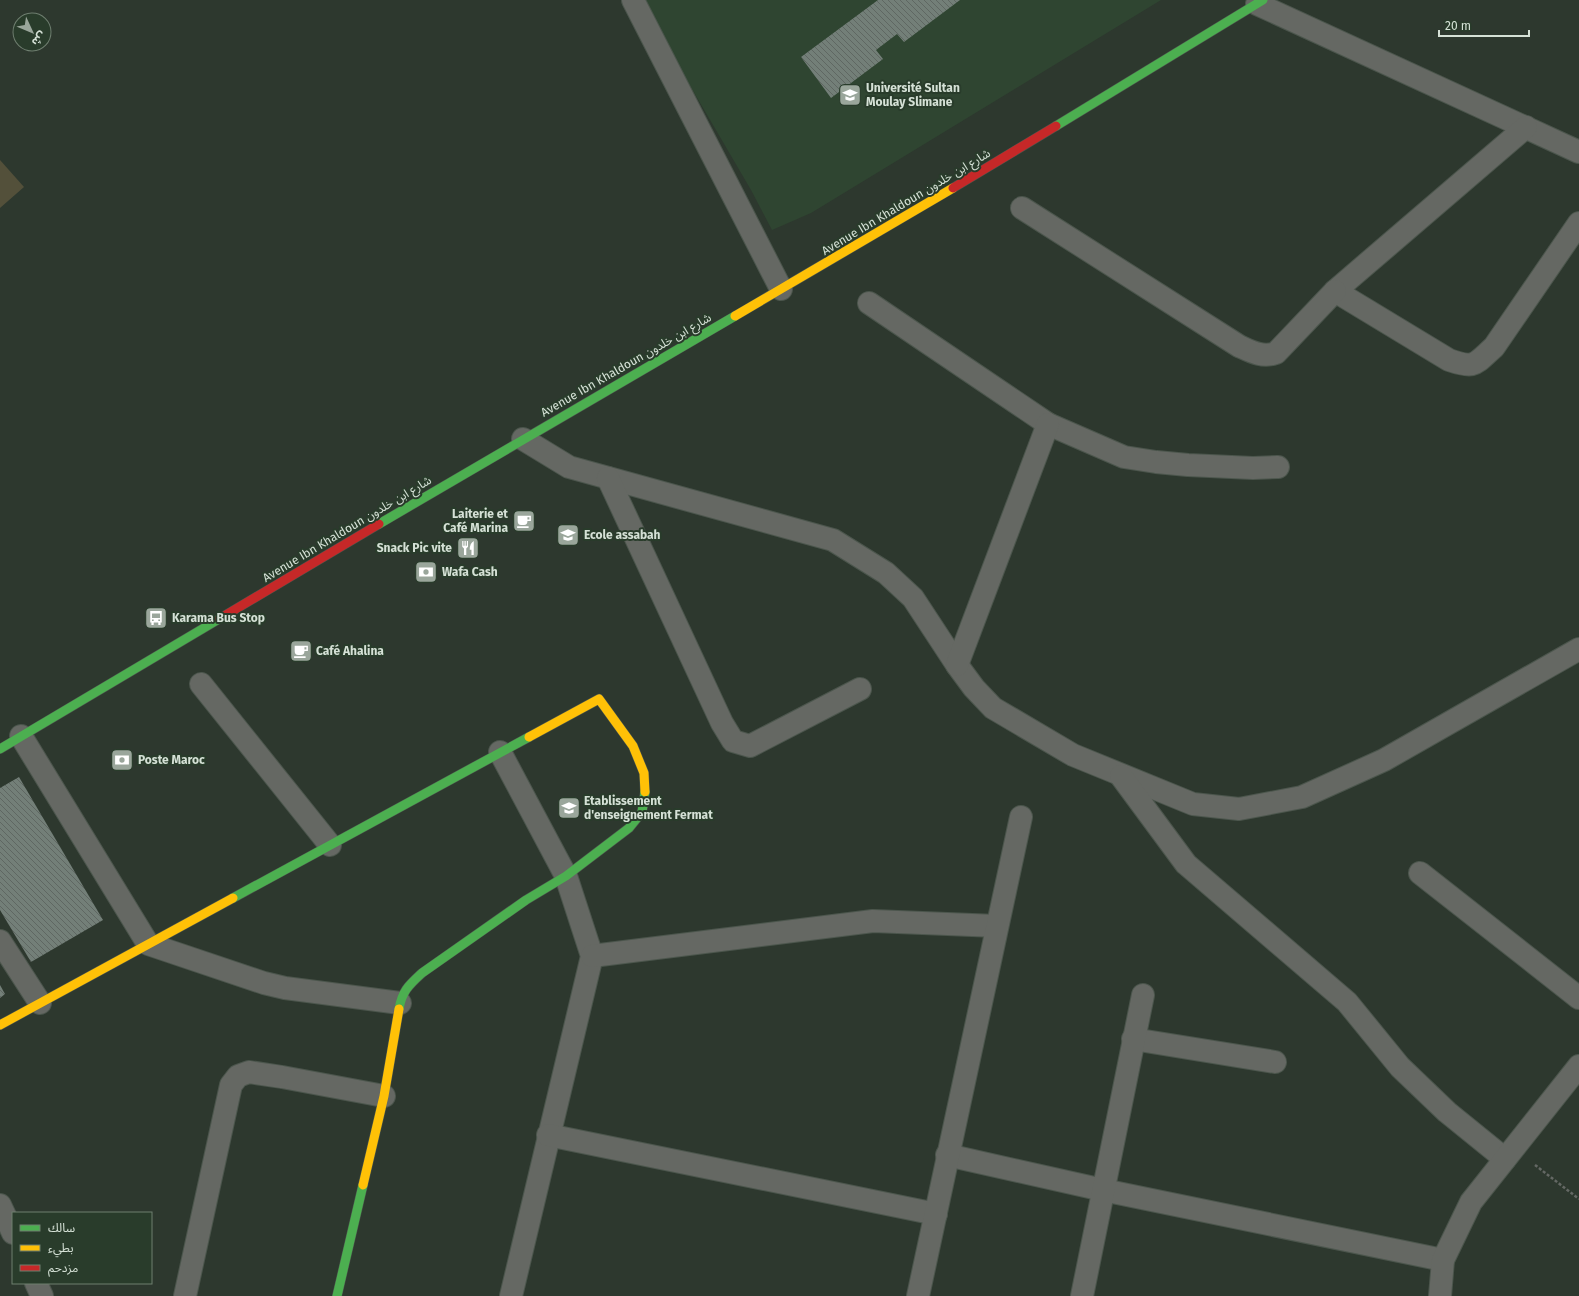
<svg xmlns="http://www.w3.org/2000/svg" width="1579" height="1296" font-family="'Fira Sans','Noto Sans Arabic',sans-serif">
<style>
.built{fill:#2f4531}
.park{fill:#53503a}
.building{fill:url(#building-back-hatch)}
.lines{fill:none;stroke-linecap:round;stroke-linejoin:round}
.street-casing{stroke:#4c564d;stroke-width:24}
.fast-casing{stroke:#4c564d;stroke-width:10}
.slow-casing{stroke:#4c564d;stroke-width:10}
.jam-casing{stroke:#4c564d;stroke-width:10}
.path{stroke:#646864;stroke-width:2.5;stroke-dasharray:3 2;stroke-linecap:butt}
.street{stroke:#656863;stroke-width:22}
.fast{stroke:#4caf50;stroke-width:9}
.slow{stroke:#ffc107;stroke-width:9}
.jam{stroke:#c62828;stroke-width:9}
.labels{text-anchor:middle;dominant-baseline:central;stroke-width:4;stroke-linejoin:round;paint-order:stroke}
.poi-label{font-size:12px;font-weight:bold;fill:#d5e1d6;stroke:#293c2b;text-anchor:start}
.street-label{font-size:12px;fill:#d5e1d6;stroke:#293c2b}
</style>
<defs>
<pattern id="building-back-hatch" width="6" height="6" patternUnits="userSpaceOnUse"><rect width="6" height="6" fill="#737f78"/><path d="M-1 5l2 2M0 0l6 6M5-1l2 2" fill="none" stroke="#5f6762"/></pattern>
</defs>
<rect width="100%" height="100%" fill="#2d382e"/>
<path class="built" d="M640,0H1161L811,213L772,230L751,190Z"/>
<path class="park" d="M0,160L24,187L0,208Z"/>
<g class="building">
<path d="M878,0H960L904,42L897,34L876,50L883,59L831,98L801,57Z"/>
<path d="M19,777L103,920L31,962L0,910V788Z"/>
<path d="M0,985L5,994L0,998Z"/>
</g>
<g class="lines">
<g class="street-casing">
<g id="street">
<path d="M633,0L781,289"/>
<path d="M1257,4L1579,152"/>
<path d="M1526,127L1335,291L1449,360C1475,369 1474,365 1494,347L1579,223"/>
<path d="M1022,208L1239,346C1250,351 1262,358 1276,353L1335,291"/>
<path d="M869,303L1048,424L1124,457L1156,462L1188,465L1253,468L1278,467"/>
<path d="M523,439L569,467L833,540L886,573L913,598L957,665L974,688L993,708L1073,755L1193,804L1239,809L1302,797L1384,760L1579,649"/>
<path d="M608,478L722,723L733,741L750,746L860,689"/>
<path d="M957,665L1048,424"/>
<path d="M201,684L330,845"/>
<path d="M21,736L148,944L264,983L285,988L400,1003"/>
<path d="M500,752L566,876L592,956L511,1296"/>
<path d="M1121,776L1186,864L1347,1002L1400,1067L1447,1112L1505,1159"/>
<path d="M1420,873L1579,998"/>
<path d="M0,941L40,1003"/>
<path d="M592,956L873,921L997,926"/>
<path d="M1133,1039L1275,1062"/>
<path d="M548,1135L936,1214"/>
<path d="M947,1155L1103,1190L1443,1260"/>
<path d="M0,1205L13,1233"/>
<path d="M36,1283L42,1296"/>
<path d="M185,1296L231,1085L238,1076L249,1072L282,1077L384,1096"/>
<path d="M918,1296L1021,817"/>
<path d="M1082,1296L1143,995"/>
<path d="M1440,1296L1443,1260L1471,1202L1579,1066"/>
</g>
</g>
<g class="fast-casing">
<g id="fast">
<path d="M1056,126L1263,0"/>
<path d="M379,524L735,316"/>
<path d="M0,749L219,619"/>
<path d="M233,898L529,737"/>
<path d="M399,1009C402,991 409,985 422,973L526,900L566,876L629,828L642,812L645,792"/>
<path d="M337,1296L363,1185"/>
</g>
</g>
<g class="slow-casing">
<g id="slow">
<path d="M735,316L953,188"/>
<path d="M529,737L599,699L633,746L644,773L645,792"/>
<path d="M0,1025L233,898"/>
<path d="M363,1185L384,1096L399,1009"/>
</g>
</g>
<g class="jam-casing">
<g id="jam">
<path d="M953,188L1056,126"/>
<path d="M219,619L379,524"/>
</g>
</g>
<path class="path" d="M1535,1165L1579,1199"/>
<use href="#street" class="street"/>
<use href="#fast" class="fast"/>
<use href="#slow" class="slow"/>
<use href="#jam" class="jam"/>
</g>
<defs>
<g id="university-square" transform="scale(1.15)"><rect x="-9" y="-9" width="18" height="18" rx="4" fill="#9aa69b" stroke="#293c2b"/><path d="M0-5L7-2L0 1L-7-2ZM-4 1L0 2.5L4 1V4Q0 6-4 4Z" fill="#fff"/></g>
<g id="cafe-square" transform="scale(1.15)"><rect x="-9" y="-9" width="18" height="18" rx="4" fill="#9aa69b" stroke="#293c2b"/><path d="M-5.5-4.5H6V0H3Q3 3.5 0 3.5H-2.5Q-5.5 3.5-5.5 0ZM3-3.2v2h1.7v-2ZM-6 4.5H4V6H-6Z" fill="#fff"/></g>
<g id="school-square" transform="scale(1.15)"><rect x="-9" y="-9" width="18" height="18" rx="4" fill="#9aa69b" stroke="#293c2b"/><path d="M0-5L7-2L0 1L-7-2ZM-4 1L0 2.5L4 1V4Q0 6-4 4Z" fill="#fff"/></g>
<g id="restaurant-square" transform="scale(1.15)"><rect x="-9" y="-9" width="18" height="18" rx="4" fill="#9aa69b" stroke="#293c2b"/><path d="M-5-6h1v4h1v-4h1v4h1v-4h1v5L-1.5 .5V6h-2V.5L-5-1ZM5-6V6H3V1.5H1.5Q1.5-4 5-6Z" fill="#fff"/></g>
<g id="bank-square" transform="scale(1.15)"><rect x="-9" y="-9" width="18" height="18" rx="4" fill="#9aa69b" stroke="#293c2b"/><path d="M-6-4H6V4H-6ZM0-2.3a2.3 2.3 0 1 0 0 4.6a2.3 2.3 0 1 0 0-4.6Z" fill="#fff"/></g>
<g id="bus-square" transform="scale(1.15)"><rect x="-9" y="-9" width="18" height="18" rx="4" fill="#9aa69b" stroke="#293c2b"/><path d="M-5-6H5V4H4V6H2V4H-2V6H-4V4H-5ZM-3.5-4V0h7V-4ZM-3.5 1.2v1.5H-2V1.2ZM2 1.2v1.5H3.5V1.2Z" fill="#fff"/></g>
</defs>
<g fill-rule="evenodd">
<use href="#university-square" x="850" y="95"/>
<use href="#cafe-square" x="524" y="521"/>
<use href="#school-square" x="568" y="535"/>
<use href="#restaurant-square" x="468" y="548"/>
<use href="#bank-square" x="426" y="572"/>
<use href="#bus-square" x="156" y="618"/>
<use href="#cafe-square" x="301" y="651"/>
<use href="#bank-square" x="122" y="760"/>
<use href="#school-square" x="569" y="808"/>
</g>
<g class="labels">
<g class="poi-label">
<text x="866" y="88">Université Sultan<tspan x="866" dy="14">Moulay Slimane</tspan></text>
<text x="508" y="514" text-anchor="end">Laiterie et<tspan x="508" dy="14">Café Marina</tspan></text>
<text x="584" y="535">Ecole assabah</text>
<text x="452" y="548" text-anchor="end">Snack Pic vite</text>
<text x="442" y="572">Wafa Cash</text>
<text x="172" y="618">Karama Bus Stop</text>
<text x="316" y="651">Café Ahalina</text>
<text x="138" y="760">Poste Maroc</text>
<text x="584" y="801">Etablissement<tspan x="584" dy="14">d'enseignement Fermat</tspan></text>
</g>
<g class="street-label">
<text transform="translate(906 202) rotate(-31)">Avenue Ibn Khaldoun شارع ابن خلدون</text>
<text transform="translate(626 365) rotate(-30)">Avenue Ibn Khaldoun شارع ابن خلدون</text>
<text transform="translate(347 529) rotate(-31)">Avenue Ibn Khaldoun شارع ابن خلدون</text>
</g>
</g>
<rect x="12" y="1212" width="140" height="72" fill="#293c2b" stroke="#6e7e6f"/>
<rect x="20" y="1225" width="20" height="6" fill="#4caf50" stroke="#6e7e6f"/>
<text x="48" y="1232" font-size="12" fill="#d5e1d6">سالك</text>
<rect x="20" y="1245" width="20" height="6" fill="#ffc107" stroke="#6e7e6f"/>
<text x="48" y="1252" font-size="12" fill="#d5e1d6">بطيء</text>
<rect x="20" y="1265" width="20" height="6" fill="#c62828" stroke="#6e7e6f"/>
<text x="48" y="1272" font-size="12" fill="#d5e1d6">مزدحم</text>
<g transform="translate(32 32) rotate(134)"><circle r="19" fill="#293c2b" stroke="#6e7e6f"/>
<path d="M0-3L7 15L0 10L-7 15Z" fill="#9aa69b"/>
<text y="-6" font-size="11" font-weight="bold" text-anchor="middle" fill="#d5e1d6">ش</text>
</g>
<path d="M1439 30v6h90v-6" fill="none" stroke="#d5e1d6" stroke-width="2"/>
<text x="1445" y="30" font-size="12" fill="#d5e1d6" stroke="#293c2b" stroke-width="3" paint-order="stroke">20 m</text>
</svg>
